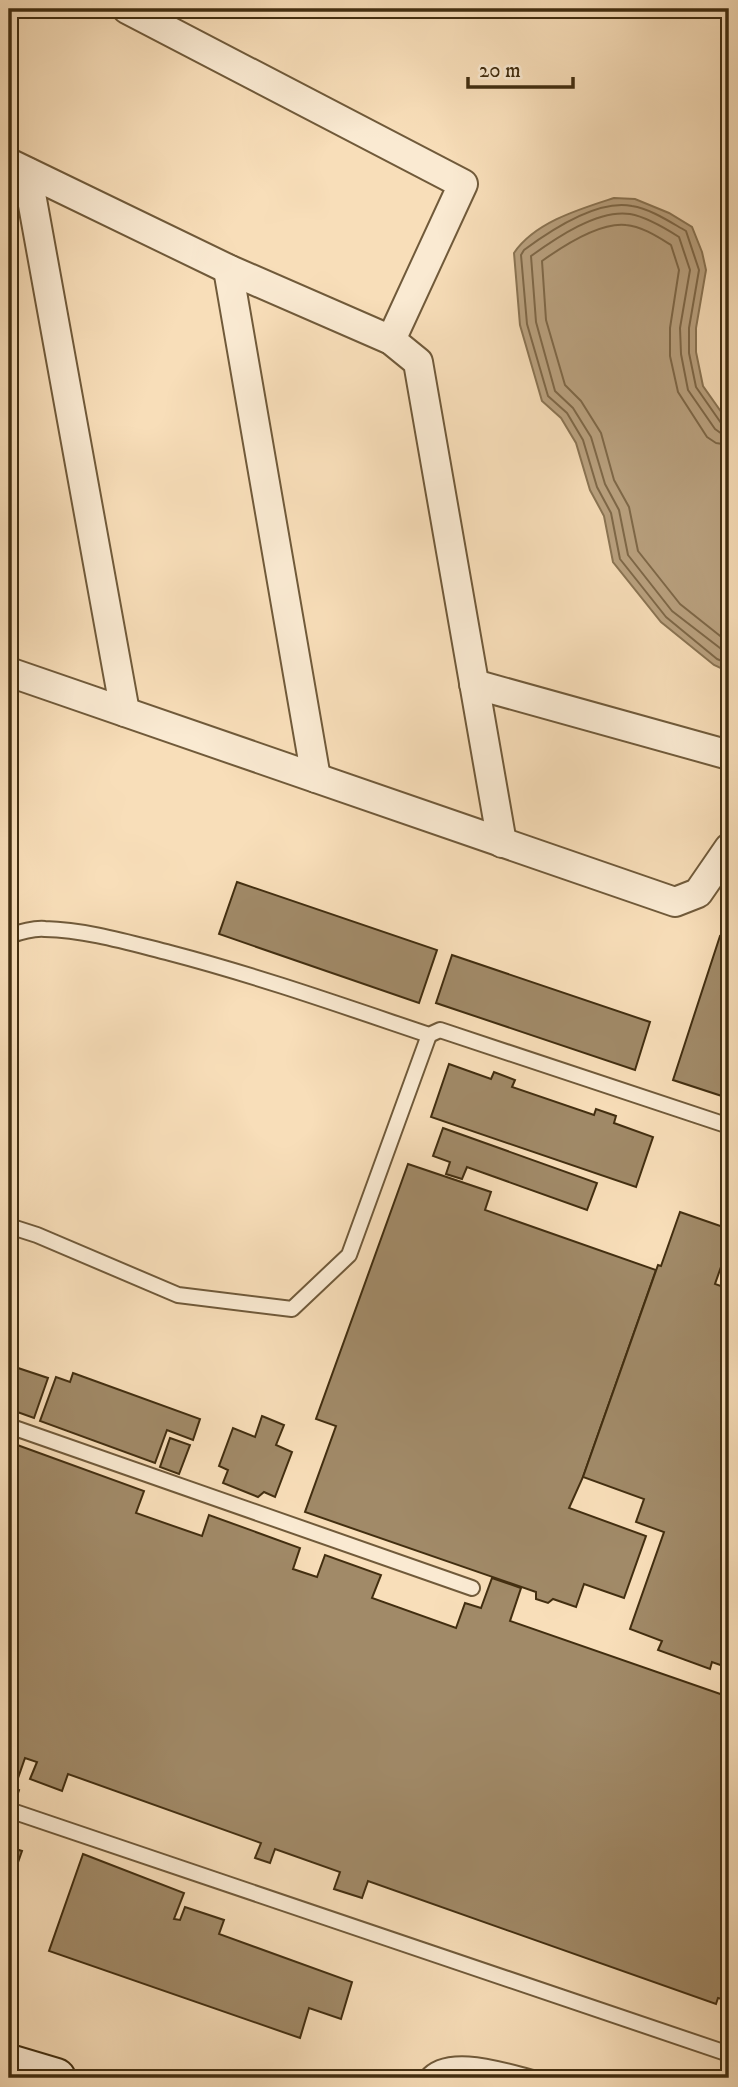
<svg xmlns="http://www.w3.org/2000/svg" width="738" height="2087" font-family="'IM FELL DW Pica',serif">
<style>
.water{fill:#baa280;stroke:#8a7453;stroke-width:2}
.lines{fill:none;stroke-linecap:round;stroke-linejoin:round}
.shore{stroke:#7e6848;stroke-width:2}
.building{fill:#a18a68;stroke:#422e10;stroke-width:2}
.lane-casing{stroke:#705a3a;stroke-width:18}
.street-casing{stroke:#705a3a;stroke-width:32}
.secondary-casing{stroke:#422e10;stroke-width:42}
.lane{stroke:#faead2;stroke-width:14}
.street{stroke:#faead2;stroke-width:28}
.secondary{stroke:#faead2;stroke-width:38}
</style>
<rect width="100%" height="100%" fill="#f8deb9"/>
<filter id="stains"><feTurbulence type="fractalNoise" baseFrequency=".00286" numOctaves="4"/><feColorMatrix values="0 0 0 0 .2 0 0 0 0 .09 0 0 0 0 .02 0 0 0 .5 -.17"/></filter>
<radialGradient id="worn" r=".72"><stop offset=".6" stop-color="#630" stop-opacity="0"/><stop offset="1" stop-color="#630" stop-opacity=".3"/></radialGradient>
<path class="water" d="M614,198L635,199L669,213L692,227L702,252L706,270L696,328V352L703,386L729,423V672L714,665L661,622L613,562L604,516L590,490L576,443L561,418L542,401L520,325L514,253C535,222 580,209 614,198Z"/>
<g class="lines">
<g class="shore">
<path d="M729,426L721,423L696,387L689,353V328L699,270L686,231C670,222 651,209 632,206C597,199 551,230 524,250L521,255L527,324L548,396L567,413L583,440L597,487L611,513L620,559L666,617L717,659L729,664"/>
<path d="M729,434H722L715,429L688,390L681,354L680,328L690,270L679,237C665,228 647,217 630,214C598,209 556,238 531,256L536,322L555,391L573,408L591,437L605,484L619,510L628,555L672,611L729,655"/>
<path d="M729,445L716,443L707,437L678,392L670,356V328L679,270L671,245C658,237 641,226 626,225C600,222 563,246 542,261L546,320L565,385L581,401L601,433L614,480L629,507L638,551L680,604L729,643"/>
</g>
</g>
<g class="building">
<path d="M237,882L437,950L419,1003L219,934Z"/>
<path d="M720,936L729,939L728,1098L673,1080Z"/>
<path d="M452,955L650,1022L635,1070L436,1003Z"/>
<path d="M449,1064L491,1079L494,1072L515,1080L512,1087L594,1115L596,1109L616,1116L614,1123L653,1137L636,1187L431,1117Z"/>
<path d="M443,1128L597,1183L587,1210L467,1167L462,1179L446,1174L450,1162L433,1156Z"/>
<path d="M408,1164L491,1192L485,1210L656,1270L583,1477L569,1508L646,1536L624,1598L584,1584L576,1607L553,1599L548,1603L536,1599V1592L305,1512L336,1426L316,1419Z"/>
<path d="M680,1212L729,1229V1244L715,1284L729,1289V1668L712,1662L710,1669L658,1650L662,1641L630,1629L664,1532L636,1522L644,1499L583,1477L658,1265L661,1266Z"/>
<path d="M9,1365L48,1378L34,1418L9,1409Z"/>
<path d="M73,1373L200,1419L193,1440L167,1430L155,1463L40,1421L56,1377L70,1382Z"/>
<path d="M262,1416L284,1425L276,1445L292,1452L275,1497L264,1492L258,1497L223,1483L228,1470L219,1466L233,1428L255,1437Z"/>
<path d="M170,1438L190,1445L179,1474L160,1467Z"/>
<path d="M9,1442L144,1491L136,1513L202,1536L209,1515L300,1548L293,1569L317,1577L325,1555L381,1575L372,1598L456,1628L465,1603L481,1608L492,1578L521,1588L510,1621L729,1697V2001L718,1998L716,2004L368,1881L362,1898L334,1889L340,1872L275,1849L270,1863L255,1858L261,1843L68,1774L62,1791L30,1779L37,1762L25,1758L17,1781L9,1778Z"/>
<path d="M9,1786L19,1790L9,1820Z"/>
<path d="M9,1847L22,1851L9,1888Z"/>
<path d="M83,1854L184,1893L174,1919L180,1920L185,1907L224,1920L219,1934L352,1982L341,2019L309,2008L300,2038L49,1951Z"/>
</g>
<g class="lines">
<g class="lane-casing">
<g id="lane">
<path d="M9,936C20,932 33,928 45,929C87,930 130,943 170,953C258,976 343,1006 429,1035L440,1030L729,1126"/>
<path d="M9,1226L37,1235L178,1295L292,1309L349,1255L429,1035"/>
<path d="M9,1426L472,1588"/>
<path d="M9,1810L729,2054"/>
<path d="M426,2078C447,2051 504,2071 533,2078"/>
</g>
</g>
<g class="street-casing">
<g id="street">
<path d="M127,9L463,184L391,340"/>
<path d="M9,163L228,269L391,340L418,362L502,843"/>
<path d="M27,172L125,712"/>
<path d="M228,269L316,778"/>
<path d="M9,672L675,902L698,893L729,848"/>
<path d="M474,684L729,755"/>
</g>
</g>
<g class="secondary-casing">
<path id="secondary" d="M9,2064L56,2078"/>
</g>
<use href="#lane" class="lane"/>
<use href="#street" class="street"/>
<use href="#secondary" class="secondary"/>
</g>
<rect width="738" height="2087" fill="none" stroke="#f8deb9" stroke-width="35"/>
<rect x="10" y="10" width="717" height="2066" fill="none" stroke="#422e10" stroke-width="3.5"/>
<rect x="18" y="18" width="703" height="2052" fill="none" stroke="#422e10" stroke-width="2"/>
<path d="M468 77v10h105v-10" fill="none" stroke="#422e10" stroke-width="3.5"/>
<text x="479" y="77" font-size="21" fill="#422e10" stroke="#faead2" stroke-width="5" paint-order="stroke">20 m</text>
<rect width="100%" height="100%" filter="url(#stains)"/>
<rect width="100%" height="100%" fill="url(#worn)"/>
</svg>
